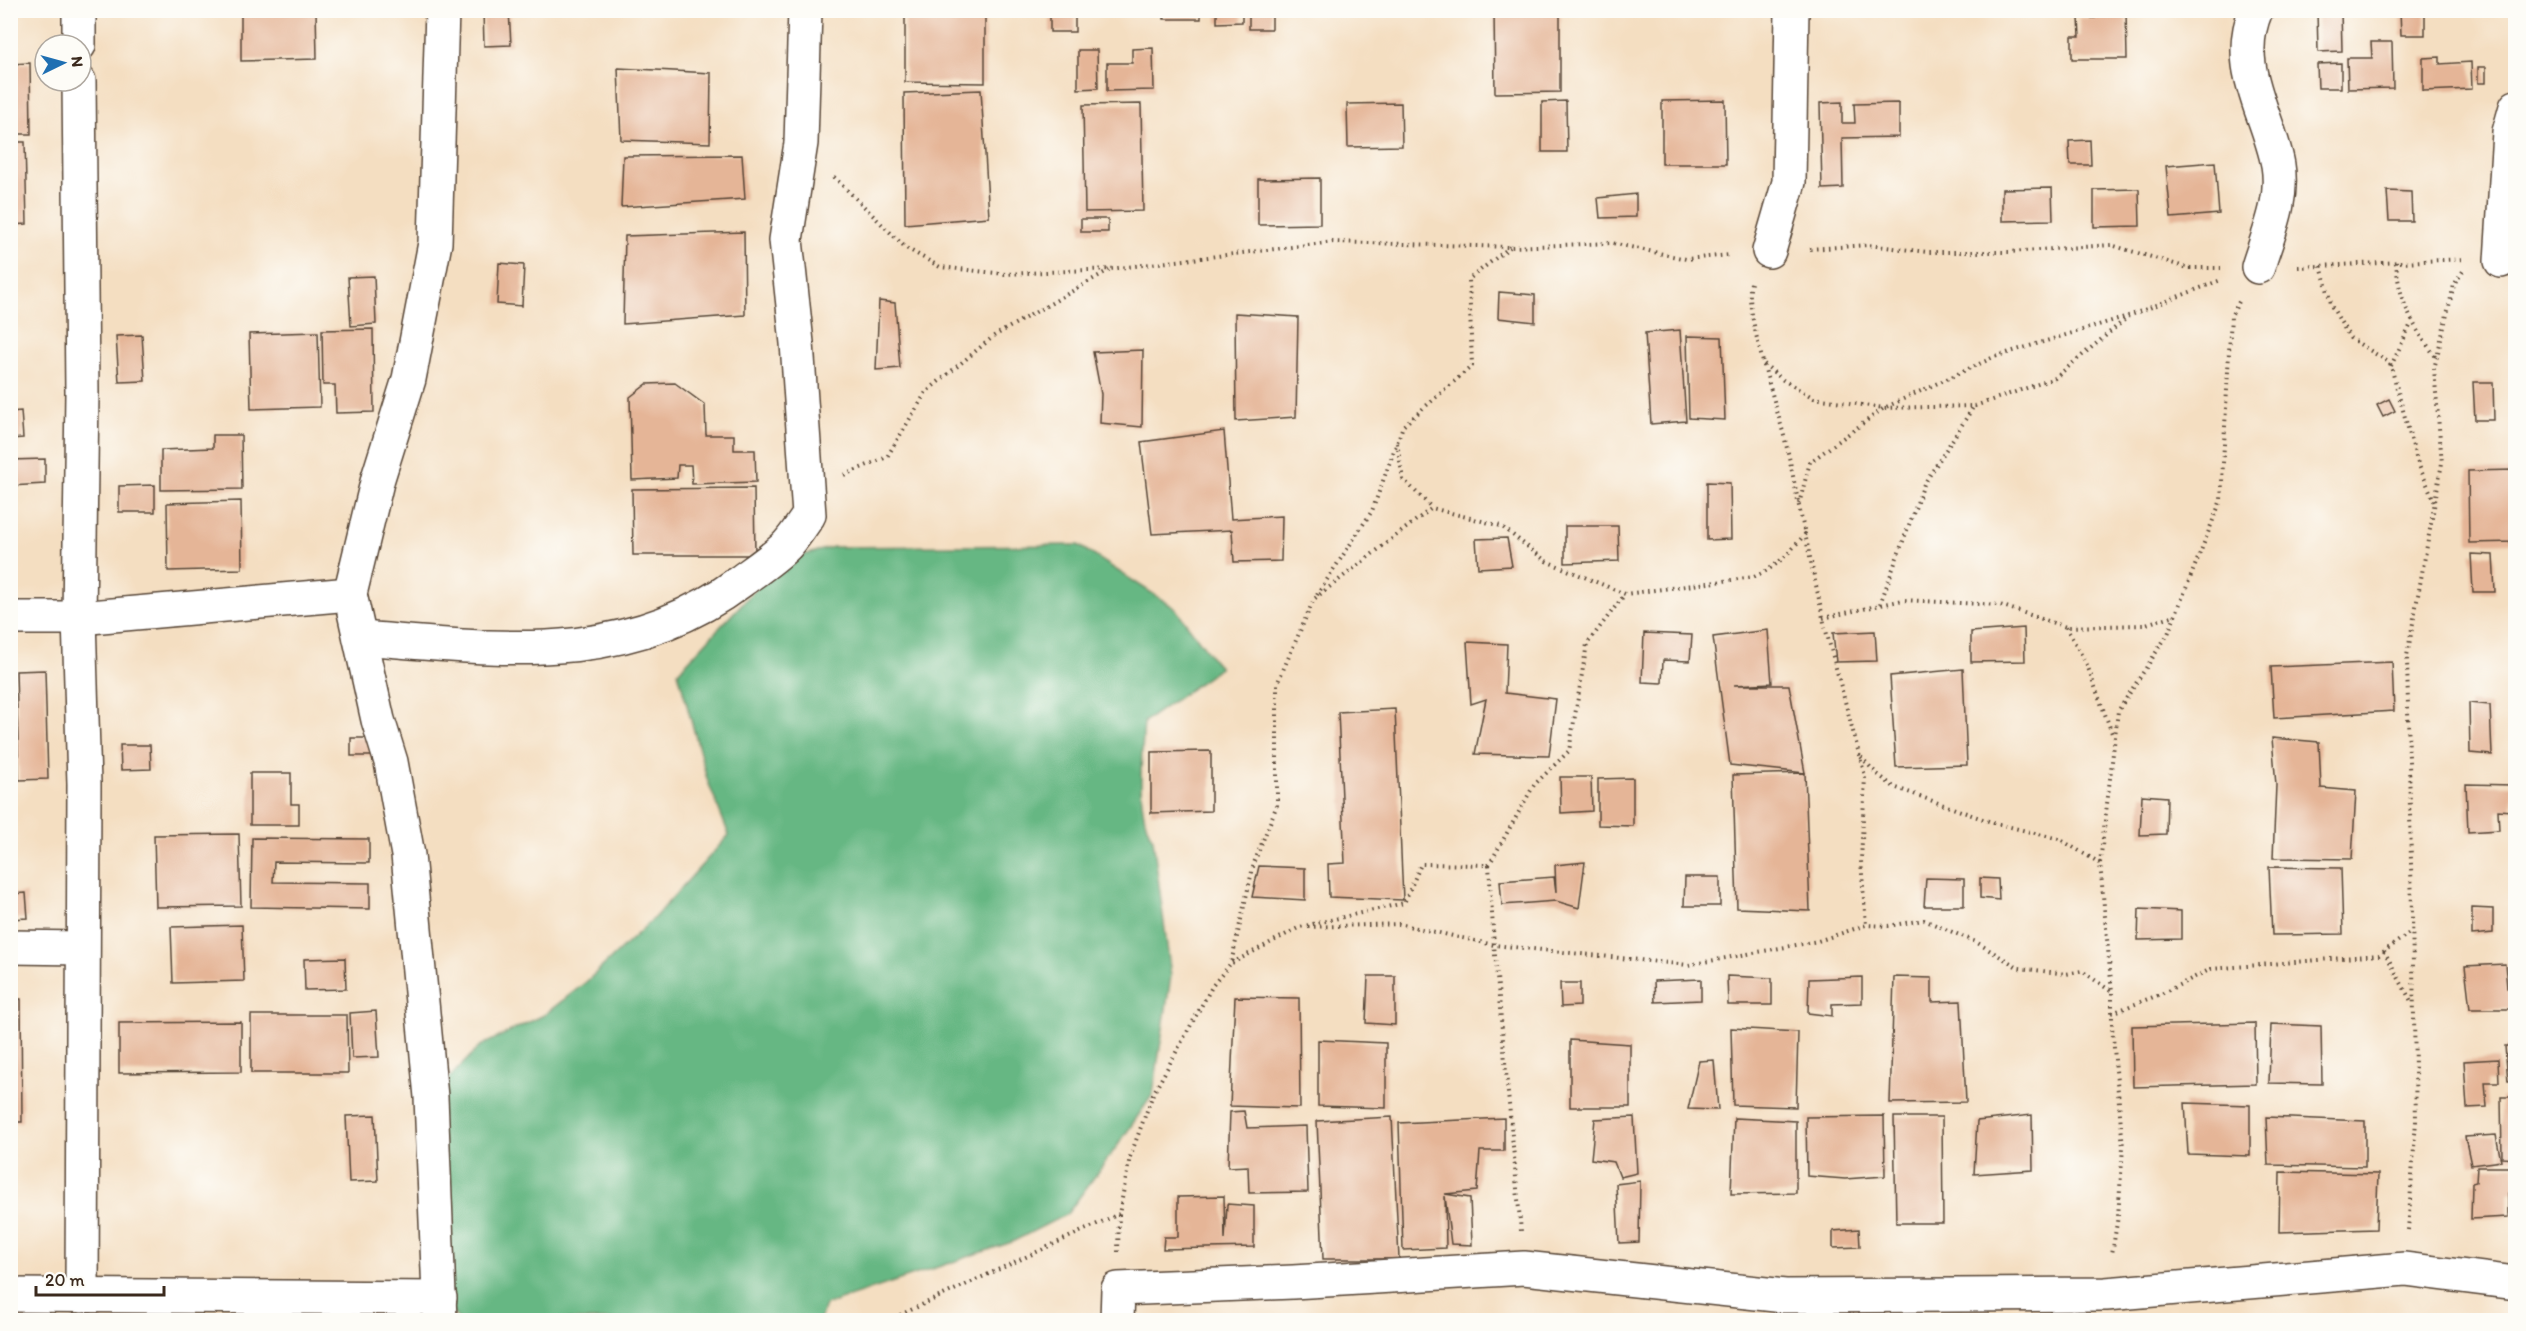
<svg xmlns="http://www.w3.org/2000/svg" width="2526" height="1331" font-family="Itim,sans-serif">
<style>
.forest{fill:#66b783;stroke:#507050;stroke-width:1.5}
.building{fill:#e5b597}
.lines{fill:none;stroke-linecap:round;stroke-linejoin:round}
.minor-casing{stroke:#574536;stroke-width:36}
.path{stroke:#574536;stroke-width:4;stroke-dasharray:1.5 4.5;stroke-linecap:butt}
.minor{stroke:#fff;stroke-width:33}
</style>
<rect width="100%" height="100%" fill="#fdfcf7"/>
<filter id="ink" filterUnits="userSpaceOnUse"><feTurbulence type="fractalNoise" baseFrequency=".0167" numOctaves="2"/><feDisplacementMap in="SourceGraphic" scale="12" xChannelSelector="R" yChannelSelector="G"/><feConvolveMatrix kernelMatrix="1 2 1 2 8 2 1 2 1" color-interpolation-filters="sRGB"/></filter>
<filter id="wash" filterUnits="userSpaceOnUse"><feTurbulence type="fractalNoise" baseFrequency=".008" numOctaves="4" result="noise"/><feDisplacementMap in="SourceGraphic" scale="24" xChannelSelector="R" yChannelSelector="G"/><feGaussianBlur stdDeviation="1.35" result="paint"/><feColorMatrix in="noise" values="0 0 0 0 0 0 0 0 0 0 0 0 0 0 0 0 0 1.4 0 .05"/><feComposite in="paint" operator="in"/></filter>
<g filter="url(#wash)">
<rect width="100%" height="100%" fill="#f4dec1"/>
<path class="forest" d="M1078,545L1175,608L1220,668L1144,722C1142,755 1135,810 1153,839L1171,976L1153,1094L1118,1145L1067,1214L1012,1242L825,1305L820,1320H459L440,1298L431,1097L480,1046L544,1015L586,982L654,918L729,835L707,779L678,672L782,561L833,547Z"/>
<g id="blocks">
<g class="building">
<path d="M241,10H316L317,59L241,61Z"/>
<path d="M483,10H509L511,45L484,46Z"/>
<path d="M905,10H985V83L905,82Z"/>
<path d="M1028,10H1075V32H1050V14H1028Z"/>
<rect x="1164" y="10" width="37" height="9"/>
<path d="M1217,10H1242V22L1217,23Z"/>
<rect x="1249" y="10" width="23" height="19"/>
<path d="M1494,10H1560V92L1495,93Z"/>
<path d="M2095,10H2126L2127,59H2072V36H2080L2079,18H2095Z"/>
<path d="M2317,10H2341L2342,51L2318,52Z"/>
<path d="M2400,10H2425V35H2401Z"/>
<path d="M2371,42H2392L2393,88L2348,89L2347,58H2372Z"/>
<path d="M1153,48L1154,90L1107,91V63H1132V49Z"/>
<path d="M1078,50H1097L1098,88L1078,89Z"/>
<path d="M2440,57V64L2471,62L2472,89L2423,91V58Z"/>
<path d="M30,63L31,134H10V64Z"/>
<path d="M2341,63V88H2318L2317,64Z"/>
<rect x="2478" y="67" width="8" height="16"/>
<path d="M618,68L711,73L710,143L621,140Z"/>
<path d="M981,90L989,217L905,224L904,93Z"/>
<path d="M1725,100L1726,164H1662V101Z"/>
<path d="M1566,101L1567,152H1542V102Z"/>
<path d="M1842,102V123H1855L1854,104L1899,103V137L1842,138L1843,188L1822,189L1820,103Z"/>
<path d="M1401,103L1402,146L1348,147L1347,104Z"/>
<path d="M1141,104L1143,211L1085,212L1083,105Z"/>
<path d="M2090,140L2091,165H2070L2069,141Z"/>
<path d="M10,142H25L27,224L10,225Z"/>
<path d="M742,155L745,199L621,207L623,156Z"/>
<path d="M2215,162L2219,214L2171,218L2166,166Z"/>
<path d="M1320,178V224L1258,225V179Z"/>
<path d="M2052,188L2053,220L2002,221V189Z"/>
<path d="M2139,189L2140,226L2094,227V190Z"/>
<path d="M2387,191L2411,192L2412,221H2389Z"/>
<path d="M1636,194V217L1600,218L1598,198Z"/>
<rect x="1081" y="219" width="27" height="13"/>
<path d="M744,232L745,315L623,324L625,236Z"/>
<path d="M499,263L524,265L522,306L497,304Z"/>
<path d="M374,276L376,324L351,326L348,277Z"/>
<path d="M1499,292L1535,295V322L1498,318Z"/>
<path d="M879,301L895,303L900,368L876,370Z"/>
<path d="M1235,313L1298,317L1296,417L1236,421Z"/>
<path d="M373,329L374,412L336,413L335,385H323L322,330Z"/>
<path d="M1680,330L1686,421L1651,424L1645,333Z"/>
<path d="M318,332L320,407L251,409L249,334Z"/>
<path d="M142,335L145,381L119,382L116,336Z"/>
<path d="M1687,336L1722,337L1725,420L1689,418Z"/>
<path d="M1143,350L1142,427L1100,423L1101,394L1093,352Z"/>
<path d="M2473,382H2493L2494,420H2475Z"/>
<path d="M675,383L705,405L706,435H734V450H755L756,482L692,484L691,465H678L677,478L632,480L630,397L647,384Z"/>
<path d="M2389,399L2395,411L2383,417L2377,405Z"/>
<path d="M21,411L23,438L10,439V412Z"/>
<path d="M1224,431L1231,519L1282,516L1281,561L1234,562L1232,530L1152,534L1141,442Z"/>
<path d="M213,435H241L242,489L161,490V450L213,448Z"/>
<path d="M45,459V484L10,486V460Z"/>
<path d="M2516,470V542L2469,543L2468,471Z"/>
<path d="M1707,482L1730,483L1731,539L1707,540Z"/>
<path d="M155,485V512H119V486Z"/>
<path d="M754,488L755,555H633L632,489Z"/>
<path d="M241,501L242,569L168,571L167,503Z"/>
<path d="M1565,526H1618L1619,561L1565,563Z"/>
<path d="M1507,538L1512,566L1478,568L1476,539Z"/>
<path d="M2471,554L2493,555L2495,592H2473Z"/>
<path d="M2024,628L2025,661L1971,662V632Z"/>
<path d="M1768,630L1772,683L1734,685H1789L1805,773L1730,765L1713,637Z"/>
<path d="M1875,631L1877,661L1836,662L1833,633Z"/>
<path d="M1644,633L1692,635L1690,661L1663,660L1662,683L1642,682Z"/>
<path d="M1467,642L1507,644L1505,693L1556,699L1549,756L1475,754L1486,699L1471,704Z"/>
<path d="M2392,662L2394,711L2274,718L2271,667Z"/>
<path d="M1963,669L1967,765L1896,767L1890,676Z"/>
<path d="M45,670L48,779L19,780L16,671Z"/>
<path d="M2469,703L2490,705L2492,755L2470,753Z"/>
<path d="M1395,709L1403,900L1329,897L1328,864L1345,863L1338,712Z"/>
<rect x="351" y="738" width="24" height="18"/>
<path d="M2272,738L2319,742L2321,788L2356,791L2352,859L2273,858L2276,785Z"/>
<path d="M120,745H150L151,769L121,770Z"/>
<path d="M1211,751V811L1151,813V752Z"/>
<path d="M250,773H291V804H299V825H250Z"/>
<path d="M1805,773L1810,911L1737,908L1733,775Z"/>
<path d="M1560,777H1591L1592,811L1561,813Z"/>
<path d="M1633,778V826L1598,825V779Z"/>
<path d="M2466,784L2513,785L2512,811L2498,810L2499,830L2468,832Z"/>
<path d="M2142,795L2167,797L2166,834L2140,835Z"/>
<path d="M239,834L241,906L156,907L154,835Z"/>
<path d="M252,838L369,839V863L274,862L273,882L370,883V909L251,907Z"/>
<path d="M1585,862L1579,908L1556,901L1502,905L1500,881L1554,877L1556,892L1555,865Z"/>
<path d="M1259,866L1305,868V900L1252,897Z"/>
<path d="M2269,867L2341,868L2343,934L2272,935Z"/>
<path d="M1685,877H1720V906H1684Z"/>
<path d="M1926,878L1964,879V906H1924Z"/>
<path d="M1980,878L1998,879L1999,900L1980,898Z"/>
<path d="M26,893L28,918L10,919V894Z"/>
<path d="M2472,908L2493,909V933L2472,935Z"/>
<path d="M2139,909L2181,911V939L2138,940Z"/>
<path d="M242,925L244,981L173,983L171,927Z"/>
<path d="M345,958L346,989L305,990L304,959Z"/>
<path d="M2505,964L2507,988H2514L2513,1009H2470L2465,966Z"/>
<path d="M1368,976H1395V1025L1366,1023Z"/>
<path d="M1727,976L1772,978V1005H1728Z"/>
<path d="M1862,977V1003L1832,1004V1016L1808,1013L1809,979Z"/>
<path d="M1894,977L1932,978V1002L1961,1001L1966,1102L1890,1103Z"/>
<path d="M1701,979V1000L1655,1002L1654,981Z"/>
<path d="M1560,983H1580V1006L1561,1007Z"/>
<path d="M1235,997L1299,998L1300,1108L1230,1106Z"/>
<path d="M10,999H21L22,1122H10Z"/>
<path d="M376,1011L379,1057L352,1058L350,1013Z"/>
<path d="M251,1015H347L348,1073H251Z"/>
<path d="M241,1022V1072L119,1073V1023Z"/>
<path d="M2255,1023L2256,1084L2133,1087L2132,1026Z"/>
<path d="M2271,1024L2321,1026L2322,1084L2269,1083Z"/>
<path d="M1731,1028L1798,1032L1796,1107L1733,1105Z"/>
<path d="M1318,1040L1386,1043V1108L1318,1106Z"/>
<path d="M1570,1040L1630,1044V1107H1570Z"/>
<path d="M2505,1046H2516V1081H2508Z"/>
<path d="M2498,1059L2499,1082H2485L2487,1107L2467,1108L2464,1061Z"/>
<path d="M1714,1060L1718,1110L1688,1109L1699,1061Z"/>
<path d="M2501,1097H2516V1159L2502,1158Z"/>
<path d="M2185,1103L2250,1105V1156L2188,1154Z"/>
<path d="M1244,1111L1247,1128L1306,1126L1308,1192L1249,1193L1248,1166L1228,1167L1230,1112Z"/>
<path d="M375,1115L378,1181L349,1182L346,1116Z"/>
<path d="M2032,1115L2033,1170L1974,1174L1977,1121Z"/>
<path d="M1884,1116L1885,1176L1845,1179L1807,1176L1806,1117Z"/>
<path d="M1392,1117L1399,1259H1323L1317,1121Z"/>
<path d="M1634,1117L1637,1173L1620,1177L1614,1162L1591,1159L1595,1119Z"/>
<path d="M1894,1117H1942L1943,1223H1896Z"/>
<path d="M2266,1117L2365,1121V1167L2268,1165Z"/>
<path d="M1504,1118V1151H1480L1477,1191L1445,1194L1470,1198L1472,1245L1451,1244L1445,1196L1446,1248L1403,1250L1399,1123Z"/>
<path d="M1734,1118L1796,1121V1193L1731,1194Z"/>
<path d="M2496,1135L2501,1161L2471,1165L2465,1137Z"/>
<path d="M2477,1167H2515V1191L2508,1193V1217L2471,1219L2472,1183L2476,1182Z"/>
<path d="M2280,1172L2378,1174L2376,1229L2279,1232Z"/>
<path d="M1640,1181L1639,1242L1619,1243L1616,1184Z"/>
<path d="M1224,1196L1225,1240L1227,1204L1254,1206V1247L1163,1249L1164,1237H1178V1197Z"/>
<path d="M1859,1229L1860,1247L1833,1248V1231Z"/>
</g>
</g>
</g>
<g filter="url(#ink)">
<use href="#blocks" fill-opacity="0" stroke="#574536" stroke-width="1.5"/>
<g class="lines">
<g class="minor-casing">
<g id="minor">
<path d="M79,10V45"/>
<path d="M2256,10C2232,66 2268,112 2278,165C2284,201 2268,234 2258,267"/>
<path d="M79,81L82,392L79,618L84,784L82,1296"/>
<path d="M1769,251L1789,182L1792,10"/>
<path d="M2501,261L2509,132L2516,107"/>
<path d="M10,618H79L350,594"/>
<path d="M360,638C495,648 624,669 741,581C756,570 774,558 787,545C795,536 802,525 809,515L797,343L786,240L801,143L805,10"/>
<path d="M10,947L82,948"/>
<path d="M10,1295L440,1298"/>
<path d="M440,1320L431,1097L408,855L391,762L378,720L350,594L378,478L409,379L435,243L442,10"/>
<path d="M1117,1320L1118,1289L1293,1282L1524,1268L1785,1296L2106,1294L2405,1269L2516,1283"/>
</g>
</g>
<g class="path">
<path d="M834,177L906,248L940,267L1005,274L1110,269L1333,242L1510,247L1612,243L1686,259L1730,255"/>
<path d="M1810,249L1868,245L1927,252H2009L2111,245L2188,268H2221"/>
<path d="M2396,262C2399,302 2412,325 2436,357"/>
<path d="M2321,266L2332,307L2350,338L2390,363L2417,461L2435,503"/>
<path d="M2298,267L2464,259"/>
<path d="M1751,283C1743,310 1779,412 1786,444C1793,473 1798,504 1805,534"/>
<path d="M1764,364L1783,380L1814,398L1884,408L1975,406L2055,378L2128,317"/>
<path d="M2391,366L2411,324"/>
<path d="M1397,443L1403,479L1432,508"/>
<path d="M844,475L887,457L926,392L994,336L1109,270"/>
<path d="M1799,504L1810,462L1884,408L1994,357L2131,315L2221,280"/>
<path d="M1317,595L1372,511L1403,426L1472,366L1469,279L1510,247"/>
<path d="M1880,604L1924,484L1974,406"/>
<path d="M1823,618L1903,600L2000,605L2066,627L2143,625L2175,615"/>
<path d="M2066,627L2087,665L2113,736"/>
<path d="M1861,757L1876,773L1894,787L1994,823L2059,839L2100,863L2112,992V1026L2123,1147L2118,1216L2112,1254"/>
<path d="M2100,863L2118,711L2168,634L2221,500L2231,316L2240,300"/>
<path d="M1489,865L1534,785L1569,751L1587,644L1625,594"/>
<path d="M1308,927L1399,924L1494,945L1521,1231"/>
<path d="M2384,951L2412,1003"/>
<path d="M1232,963L1300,927L1404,903L1421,864L1489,865L1494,945L1688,965L1818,941L1866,925L1888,926L1924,920L1976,942L2019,968L2066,974L2082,971L2112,992"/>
<path d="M2112,1013L2161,994L2211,969L2379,955L2412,931"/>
<path d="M2408,1230L2416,1121L2407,656L2442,463L2434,369L2454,285L2463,271"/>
<path d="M1118,1252L1119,1214L1130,1157L1153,1094L1213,985L1231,963L1254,863L1277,805V684L1314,599L1432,508L1501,526L1546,561L1625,594L1754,577C1777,567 1789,553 1805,534L1825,627L1865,776L1861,861L1866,925"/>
<path d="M889,1320L1119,1214"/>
</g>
<use href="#minor" class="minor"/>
</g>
</g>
<rect width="2526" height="1331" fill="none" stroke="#fdfcf7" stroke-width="36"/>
<g transform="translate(63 63) rotate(85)"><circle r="28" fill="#fdfcf7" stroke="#afa8a0" stroke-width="1.5"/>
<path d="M0-4.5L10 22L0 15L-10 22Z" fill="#1f6fb2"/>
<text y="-9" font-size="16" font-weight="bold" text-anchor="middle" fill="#3b2a1e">N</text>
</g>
<path d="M36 1286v9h128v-9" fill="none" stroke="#3b2a1e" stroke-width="3"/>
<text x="45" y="1286" font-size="18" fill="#3b2a1e" stroke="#fdfcf7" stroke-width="4.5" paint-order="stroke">20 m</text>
</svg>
